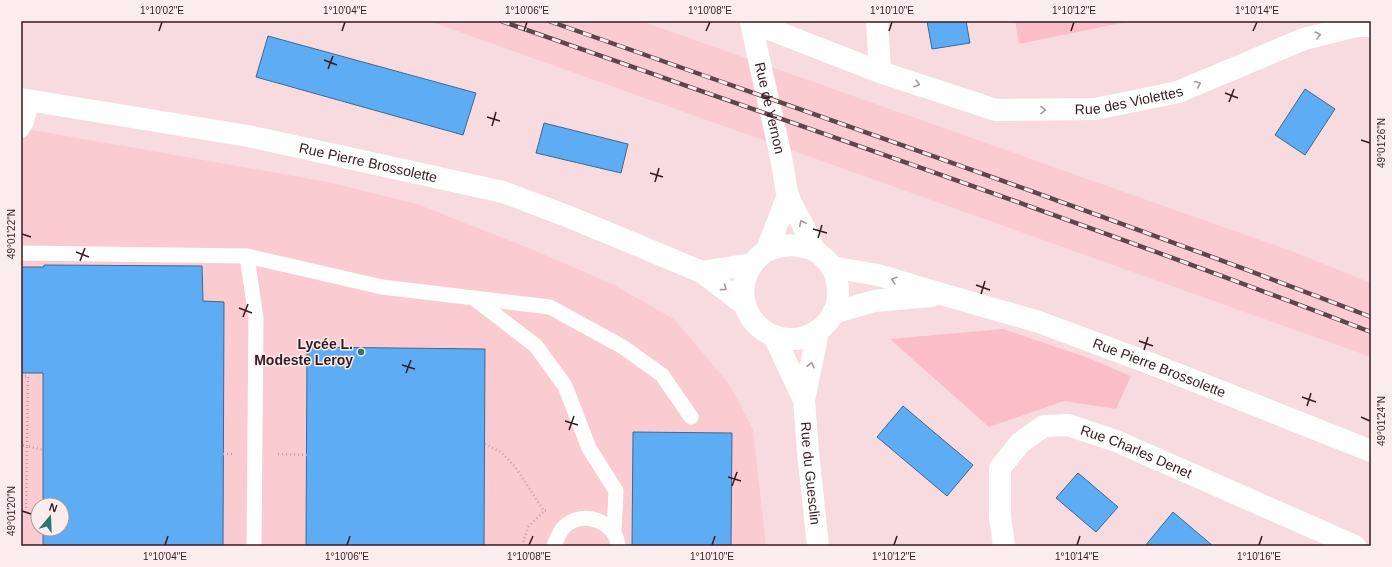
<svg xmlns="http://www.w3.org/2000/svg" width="1392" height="567" font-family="Arial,sans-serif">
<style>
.built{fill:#fbcbd2;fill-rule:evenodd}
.green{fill:#fbbec8}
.building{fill:#5eacf3;stroke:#3c6992}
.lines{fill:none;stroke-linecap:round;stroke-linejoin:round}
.path{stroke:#bda1a5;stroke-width:2.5;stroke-dasharray:1 3;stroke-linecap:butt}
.lane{stroke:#fff;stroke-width:15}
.street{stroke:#fff;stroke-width:22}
.secondary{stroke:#fff;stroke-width:22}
.primary{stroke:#fff;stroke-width:22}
.rail-casing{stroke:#60454a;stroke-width:4.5}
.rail{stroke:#fbecee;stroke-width:3;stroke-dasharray:9;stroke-linecap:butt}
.oneway{stroke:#a4989b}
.ticks{fill:none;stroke:#351b20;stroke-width:1.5}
.poi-dot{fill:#2d7670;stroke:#fbecee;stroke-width:1.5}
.labels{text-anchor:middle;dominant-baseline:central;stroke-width:3;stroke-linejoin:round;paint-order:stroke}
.street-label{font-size:14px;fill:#351b20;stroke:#fbecee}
.poi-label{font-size:14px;font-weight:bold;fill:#351b20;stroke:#fbecee;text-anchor:end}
.neatline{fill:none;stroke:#351b20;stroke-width:1.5}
.ticks-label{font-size:10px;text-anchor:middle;fill:#351b20}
</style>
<rect width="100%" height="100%" fill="#f8dbdf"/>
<g class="built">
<path d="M429,21H641L1294,252L1371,283V357Z"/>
<path d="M21,128L328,182L417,204L536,251L614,285L674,319L730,385L753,430L766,546H21ZM38,505H62V529H38Z"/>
</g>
<g class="green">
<path d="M1015,21H1131L1019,44Z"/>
<path d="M1003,329L1086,357L1131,376L1116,409L1064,401L989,427L890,339Z"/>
</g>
<g class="building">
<path d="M927,21H966L970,43L932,49Z"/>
<path d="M268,36L476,93L463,135L256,77Z"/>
<path d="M1305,89L1335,109L1305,155L1275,135Z"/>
<path d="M544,123L628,144L621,173L536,153Z"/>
<path d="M44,265L202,266L203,301L224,302L223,546H43V529H62V505H43V373H21V267H44Z"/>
<path d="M307,347L485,349L484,546H306Z"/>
<path d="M903,406L973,465L947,496L877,437Z"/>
<path d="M633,432L732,433L731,546H632Z"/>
<path d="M1078,473L1118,507L1096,532L1056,498Z"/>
<path d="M1173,512L1213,546H1145Z"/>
</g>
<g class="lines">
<g class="path">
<path d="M21,376H28L27,446L21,445"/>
<path d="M485,444L501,452L516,468L544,511L547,510"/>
<path d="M223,454H233"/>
<path d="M278,454L307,455"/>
<path d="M26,512L27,446L43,450"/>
<path d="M522,546L528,527L544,511"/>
</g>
<g class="lane">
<path d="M21,131L26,123L32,101"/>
<path d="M21,253L247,256L382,287L550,307L623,347L662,375L691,417"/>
<path d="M247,256L256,318L254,546"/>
<path d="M475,299L536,346L565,386L589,448L616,491L614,532"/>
<path d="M554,546C557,539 559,532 564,527C582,509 616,521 618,546"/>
</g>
<g class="street">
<path d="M877,21L880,72"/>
<path id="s1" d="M751,22L880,72L996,110L1095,109L1178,92L1304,39L1356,26H1371"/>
<path id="s2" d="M1004,546L1000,516V468L1020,443L1044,426L1068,425L1116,441L1355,546"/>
</g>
<g class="secondary">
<path id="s3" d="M21,99L248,136L503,192L567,216L702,272L745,305"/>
<path id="s4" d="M831,267L878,275L945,295L1039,322L1157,366L1371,451"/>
<path d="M702,272L752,264"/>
<path d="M833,313L874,301L932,296"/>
</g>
<g class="primary">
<path id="s5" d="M751,21C758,58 767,94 775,130C778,143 781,156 783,169C785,177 785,187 788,196C792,206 798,216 803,225C807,233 810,243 815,250C818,254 823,256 826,260C835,268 838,281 838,293C839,325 803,348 774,336C715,311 748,222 816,251"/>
<path d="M767,250L788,195"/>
<path id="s6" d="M818,331L804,400L808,452L818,546"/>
<path d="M774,336L804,400"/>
</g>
<g class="rail-casing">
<g id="rail">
<path d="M501,21C792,123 1083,222 1371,332"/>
<path d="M549,21C823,118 1099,212 1371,317"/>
</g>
</g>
<use href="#rail" class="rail"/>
</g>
<defs><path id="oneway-chevron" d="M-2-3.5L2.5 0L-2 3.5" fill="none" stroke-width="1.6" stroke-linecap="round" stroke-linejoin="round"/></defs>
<g class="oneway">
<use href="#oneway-chevron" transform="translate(1318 35) rotate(-14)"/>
<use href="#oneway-chevron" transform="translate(917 84) rotate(18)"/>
<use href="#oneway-chevron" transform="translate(1198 84) rotate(-23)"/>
<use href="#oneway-chevron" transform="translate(1043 110) rotate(-1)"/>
<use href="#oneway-chevron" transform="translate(802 223) rotate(-116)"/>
<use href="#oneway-chevron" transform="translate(894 280) rotate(-163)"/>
<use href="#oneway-chevron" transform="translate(724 288) rotate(37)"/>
<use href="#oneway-chevron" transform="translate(811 365) rotate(-78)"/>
</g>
<path class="ticks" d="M159,31L162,22M342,31L345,22M524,31L527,22M706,31L710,22M889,31L892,22M1071,31L1074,22M1253,31L1257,22M324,60L337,65M328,69L333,56M1225,93L1238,98M1229,102L1234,89M487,117L500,121M492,126L496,112M1361,140L1370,143M650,173L663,177M655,182L659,168M813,229L827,233M22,234L31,237M818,238L822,225M76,252L89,257M80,261L85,248M976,285L990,290M981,294L985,281M239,308L252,313M243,317L248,304M1139,341L1153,346M1144,350L1148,337M402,365L415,369M406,373L411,360M1302,397L1316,402M1307,406L1311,393M1361,417L1370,421M565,421L578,425M569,430L574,416M728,477L741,481M732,486L737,472M22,511L31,514M165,545L168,536M347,545L350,536M529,545L533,536M712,545L715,536M894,545L897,536M1077,545L1080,536M1259,545L1262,536"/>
<circle class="poi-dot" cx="361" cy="352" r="4"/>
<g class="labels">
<g class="street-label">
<text stroke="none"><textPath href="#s1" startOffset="394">Rue des Violettes</textPath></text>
<text stroke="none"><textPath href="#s5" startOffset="89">Rue de Vernon</textPath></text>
<text stroke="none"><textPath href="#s3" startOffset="353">Rue Pierre Brossolette</textPath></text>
<text stroke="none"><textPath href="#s4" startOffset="344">Rue Pierre Brossolette</textPath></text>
<text stroke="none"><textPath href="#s2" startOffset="237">Rue Charles Denet</textPath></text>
<text stroke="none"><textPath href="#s6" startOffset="144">Rue du Guesclin</textPath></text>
</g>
<g class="poi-label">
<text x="353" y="344">Lycée L.<tspan x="353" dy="16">Modeste Leroy</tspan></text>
</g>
</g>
<rect width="1392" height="567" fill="none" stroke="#fbecee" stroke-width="44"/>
<g transform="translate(50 517) rotate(19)"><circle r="19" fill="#fbecee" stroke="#ac989c"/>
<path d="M0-3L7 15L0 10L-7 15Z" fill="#2d7670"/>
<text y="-6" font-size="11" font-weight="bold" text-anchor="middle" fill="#351b20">N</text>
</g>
<rect x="22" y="22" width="1348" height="523" class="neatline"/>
<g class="ticks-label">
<text x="162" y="14">1°10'02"E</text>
<text x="345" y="14">1°10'04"E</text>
<text x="527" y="14">1°10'06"E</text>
<text x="710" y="14">1°10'08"E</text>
<text x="892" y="14">1°10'10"E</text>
<text x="1074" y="14">1°10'12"E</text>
<text x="1257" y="14">1°10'14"E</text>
<text transform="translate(1381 143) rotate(-90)" y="4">49°01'26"N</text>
<text transform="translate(11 234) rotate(-90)" y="4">49°01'22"N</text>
<text transform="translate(1381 421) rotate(-90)" y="4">49°01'24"N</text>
<text transform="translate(11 511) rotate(-90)" y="4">49°01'20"N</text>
<text x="165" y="560">1°10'04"E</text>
<text x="347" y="560">1°10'06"E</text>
<text x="529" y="560">1°10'08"E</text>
<text x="712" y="560">1°10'10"E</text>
<text x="894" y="560">1°10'12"E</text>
<text x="1077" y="560">1°10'14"E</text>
<text x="1259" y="560">1°10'16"E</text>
</g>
</svg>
